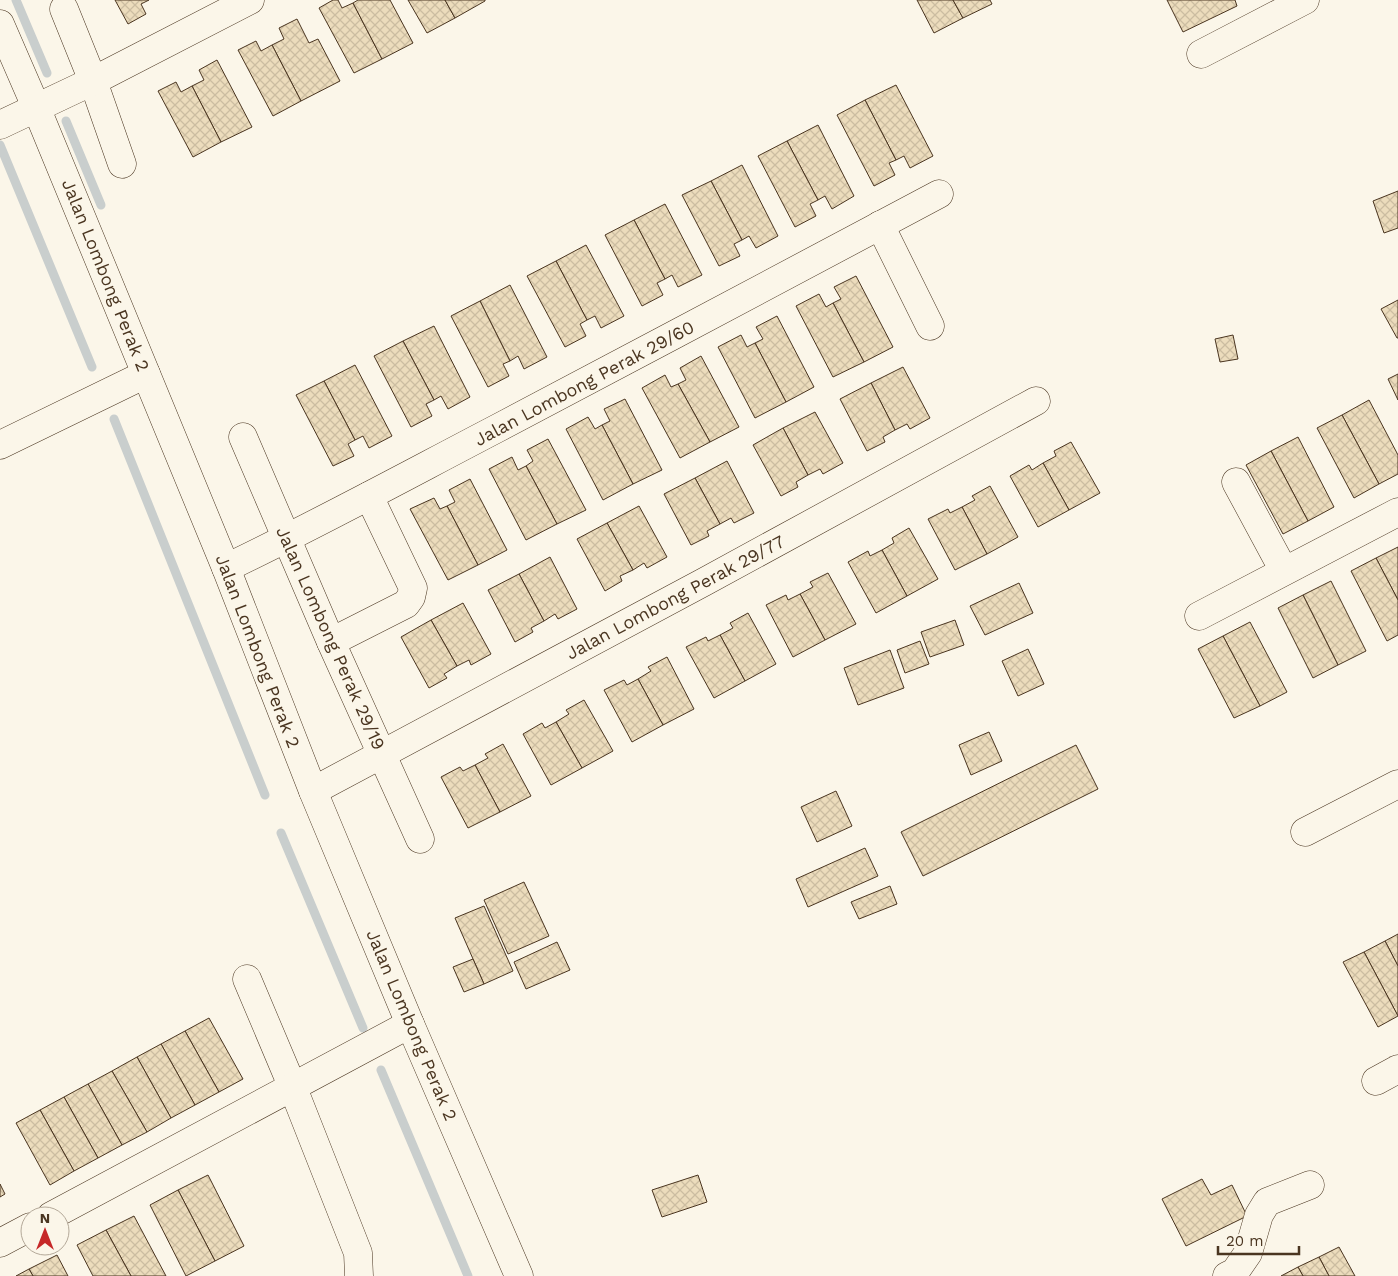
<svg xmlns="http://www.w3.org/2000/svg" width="1398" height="1276" font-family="'Work Sans',sans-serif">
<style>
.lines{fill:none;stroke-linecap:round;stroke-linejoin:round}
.stream{stroke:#c9cecd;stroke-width:9}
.building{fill:url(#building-cross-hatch);stroke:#4a3520}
.minor-casing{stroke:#4a3520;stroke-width:29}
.minor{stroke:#fbf6e9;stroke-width:28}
.labels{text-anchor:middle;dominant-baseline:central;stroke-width:4;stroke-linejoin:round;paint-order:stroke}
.street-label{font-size:18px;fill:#4a3520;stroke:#fbf6e9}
</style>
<defs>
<pattern id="building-cross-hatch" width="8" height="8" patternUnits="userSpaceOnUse" patternTransform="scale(1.25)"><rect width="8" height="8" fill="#ecdcbc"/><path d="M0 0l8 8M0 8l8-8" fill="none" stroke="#ccbda1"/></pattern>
</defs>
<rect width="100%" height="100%" fill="#fbf6e9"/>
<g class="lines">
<g class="stream">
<path d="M16,0L47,73"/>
<path d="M66,121L101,205"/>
<path d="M0,145L92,367"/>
<path d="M114,419L265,795"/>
<path d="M281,833L363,1028"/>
<path d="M381,1070L468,1276"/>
</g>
</g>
<g class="building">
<path d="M115,0H149L141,4L146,14L128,24Z"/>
<path d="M333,0H338L342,8L353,3L382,59L354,73L319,8Z"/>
<path d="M358,0H390L413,43L382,59L353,3Z"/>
<path d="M408,0H445L455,18L427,33Z"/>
<path d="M445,0H485V1L455,18Z"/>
<path d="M917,0H953L963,18L934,33Z"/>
<path d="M953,0H990L992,4L963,18Z"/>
<path d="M1167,0H1235L1237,6L1183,32Z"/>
<path d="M297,19L309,43L318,39L340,81L301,101L272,45L284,39L279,28Z"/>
<path d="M256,41L261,51L272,45L301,101L273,116L238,50Z"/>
<path d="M217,60L252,127L221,142L192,86L204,80L199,70Z"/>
<path d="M176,82L181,92L192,86L221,142L193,157L158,91Z"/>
<path d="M896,85L933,156L910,168L904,156L896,160L865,100Z"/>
<path d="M865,100L896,160L889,163L895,175L874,186L837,115Z"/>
<path d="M818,125L854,196L832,209L825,196L818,200L787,141Z"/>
<path d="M787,141L818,200L810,204L816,216L795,227L758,156Z"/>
<path d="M742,165L778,236L756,248L749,236L742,240L711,181Z"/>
<path d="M711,181L742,240L734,244L740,256L719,266L682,195Z"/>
<path d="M1398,191V228L1384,233L1373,201Z"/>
<path d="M665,204L702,275L678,287L672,275L665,279L634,220Z"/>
<path d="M634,220L665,279L657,283L663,295L642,306L605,235Z"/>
<path d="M586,245L624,316L601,328L595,316L587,320L556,261Z"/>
<path d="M556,261L587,320L580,324L586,336L565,347L527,276Z"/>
<path d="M856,276L893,347L864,362L833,303L841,299L834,287Z"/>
<path d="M510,285L547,357L524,369L518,356L510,361L480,301Z"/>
<path d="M819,294L826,307L833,303L864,362L833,377L796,306Z"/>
<path d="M1398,300V338H1397L1381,309Z"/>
<path d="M480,301L510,361L503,364L509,376L488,387L451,316Z"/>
<path d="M777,316L814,387L786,402L755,343L763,339L756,327Z"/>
<path d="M434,326L470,397L448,409L441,396L434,400L403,341Z"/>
<path d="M741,335L747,347L755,343L786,402L755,418L718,347Z"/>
<path d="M1233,335L1238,359L1220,362L1215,339Z"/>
<path d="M403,341L434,400L426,404L432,416L411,427L374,356Z"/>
<path d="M701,356L739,427L710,442L678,384L686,380L680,368Z"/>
<path d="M355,365L392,436L369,448L363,436L355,440L324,381Z"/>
<path d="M903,367L930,418L910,429L907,424L895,430L871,383Z"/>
<path d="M1398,374V400L1388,379Z"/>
<path d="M665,375L671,387L678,384L710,442L680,458L642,388Z"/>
<path d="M324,381L355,440L348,444L354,456L333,466L296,395Z"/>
<path d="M871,383L895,430L883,437L885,442L867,451L840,399Z"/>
<path d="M625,399L662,470L633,484L602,425L610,421L604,409Z"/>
<path d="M1369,400L1398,455V474L1379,484L1342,415Z"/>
<path d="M815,412L843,463L823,474L820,469L808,475L783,428Z"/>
<path d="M1342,415L1379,484L1354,498L1317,428Z"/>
<path d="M588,417L595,429L602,425L633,484L603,500L566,429Z"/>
<path d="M783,428L808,475L796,482L798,487L781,496L753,445Z"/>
<path d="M1298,437L1334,507L1308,521L1271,451Z"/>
<path d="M548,439L586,510L557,524L526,466L533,461L527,450Z"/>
<path d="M1071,442L1100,493L1069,510L1043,463L1056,456L1054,451Z"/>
<path d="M1271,451L1308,521L1283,534L1246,465Z"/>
<path d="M512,457L518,470L526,466L557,524L526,540L489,469Z"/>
<path d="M727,461L754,513L734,523L731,518L720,524L695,478Z"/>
<path d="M1043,463L1069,510L1038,527L1010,476L1029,465L1032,470Z"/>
<path d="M695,478L720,524L707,531L709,536L691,545L664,494Z"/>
<path d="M470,479L507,550L478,565L447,506L455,502L449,490Z"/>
<path d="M990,486L1018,537L987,554L962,507L975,500L972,496Z"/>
<path d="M434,498L440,509L447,506L478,565L448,580L410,509Z"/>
<path d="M639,506L667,557L647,568L644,563L633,570L607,523Z"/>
<path d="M962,507L987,554L955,570L928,519L948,509L950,513Z"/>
<path d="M607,523L633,570L620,576L622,581L605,591L577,539Z"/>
<path d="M909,528L938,579L907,596L882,550L894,543L892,538Z"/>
<path d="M1398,547V600L1376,558Z"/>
<path d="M882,550L907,596L876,613L848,562L868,551L870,556Z"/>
<path d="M550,557L577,609L558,619L555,614L544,621L519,574Z"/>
<path d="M1376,558L1398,600V635L1387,641L1351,571Z"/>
<path d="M828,573L856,624L825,640L800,594L813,587L810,582Z"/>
<path d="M519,574L544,621L531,628L533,632L515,642L488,590Z"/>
<path d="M1331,581L1366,651L1338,665L1303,595Z"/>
<path d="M1019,583L1033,613L985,635L970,606Z"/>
<path d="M800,594L825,640L793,657L766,605L786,595L788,600Z"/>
<path d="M1303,595L1338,665L1313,678L1278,608Z"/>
<path d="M463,603L491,654L471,665L469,660L457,666L431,620Z"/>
<path d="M748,613L776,664L745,681L720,635L733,628L730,623Z"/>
<path d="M431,620L457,666L444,674L447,678L429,688L401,637Z"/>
<path d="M955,620L964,645L930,657L921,632Z"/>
<path d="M1250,622L1287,692L1260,706L1223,636Z"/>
<path d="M720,635L745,681L714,698L686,647L706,637L708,641Z"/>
<path d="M1223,636L1260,706L1234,718L1198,649Z"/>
<path d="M920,641L929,664L905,673L897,650Z"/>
<path d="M1028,649L1044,684L1018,696L1002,661Z"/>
<path d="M890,650L904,688L858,705L844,668Z"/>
<path d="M667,657L694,709L663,725L638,679L651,671L648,667Z"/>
<path d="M638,679L663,725L632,742L604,690L624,680L627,685Z"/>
<path d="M584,700L613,751L582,768L556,722L569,714L566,710Z"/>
<path d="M556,722L582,768L551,785L523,734L542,723L545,728Z"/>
<path d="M989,732L1002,761L971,775L959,745Z"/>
<path d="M503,744L531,796L500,812L475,765L488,758L485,754Z"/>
<path d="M1076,745L1098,789L923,876L901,832Z"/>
<path d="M475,765L500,812L468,828L441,777L460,767L463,771Z"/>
<path d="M836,791L852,826L817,842L801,807Z"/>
<path d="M865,848L878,876L808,907L796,879Z"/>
<path d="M524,882L549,936L508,954L484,900Z"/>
<path d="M890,886L897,904L859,919L851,902Z"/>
<path d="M484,906L513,971L484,984L455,918Z"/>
<path d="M1398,934V966L1385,941Z"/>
<path d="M1385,941L1398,966V1016L1364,952Z"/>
<path d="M557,942L570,970L526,989L514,962Z"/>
<path d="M1364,952L1398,1016L1378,1027L1343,962Z"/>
<path d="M473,959L484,984L464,992L453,967Z"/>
<path d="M209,1018L243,1079L219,1092L185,1031Z"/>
<path d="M185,1031L219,1092L195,1105L161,1044Z"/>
<path d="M161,1044L195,1105L171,1118L137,1057Z"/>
<path d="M137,1057L171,1118L147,1132L112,1071Z"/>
<path d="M112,1071L147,1132L122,1145L88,1084Z"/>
<path d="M88,1084L122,1145L98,1158L64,1097Z"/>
<path d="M64,1097L98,1158L74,1171L40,1110Z"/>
<path d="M40,1110L74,1171L50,1185L16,1123Z"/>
<path d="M208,1175L244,1246L215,1261L178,1190Z"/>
<path d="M698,1175L707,1202L662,1217L652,1190Z"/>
<path d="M1202,1179L1211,1195L1232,1185L1247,1216L1186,1246L1162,1199Z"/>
<path d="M0,1184L5,1194L0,1197Z"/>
<path d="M178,1190L215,1261L186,1276L150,1205Z"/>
<path d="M134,1216L166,1276H131L106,1230Z"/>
<path d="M106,1230L131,1276H93L77,1245Z"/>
<path d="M1339,1247L1355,1276H1329L1319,1257Z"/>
<path d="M57,1255L68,1276H33L29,1269Z"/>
<path d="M1319,1257L1329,1276H1303L1298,1267Z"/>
<path d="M1298,1267L1303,1276H1281Z"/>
<path d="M29,1269L33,1276H16Z"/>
</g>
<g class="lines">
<g class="minor-casing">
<g id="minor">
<path d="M64,9L93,81L122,164"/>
<path d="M0,24L36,107L226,568L313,791L410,1024L519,1276"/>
<path d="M1201,54L1305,0"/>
<path d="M0,125L93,81L250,0"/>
<path d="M880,225L930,326"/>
<path d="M243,437L331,642L420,839"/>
<path d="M0,445L146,374"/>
<path d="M1236,482L1284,571"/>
<path d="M226,568C318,524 406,476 496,429C644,351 791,273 939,194"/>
<path d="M1199,616L1398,512"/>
<path d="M331,642L406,604L411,597L413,588L369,496"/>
<path d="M313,791L704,582L1036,401"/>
<path d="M1305,832L1398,784"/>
<path d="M247,979L293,1088L358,1253L359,1276"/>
<path d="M1376,1081L1398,1069"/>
<path d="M51,1216L410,1024"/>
<path d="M0,1243L30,1227"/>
<path d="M1227,1276L1235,1272L1248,1253L1259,1215L1267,1202L1310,1185"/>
</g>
</g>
<use href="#minor" class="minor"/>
</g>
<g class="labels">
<g class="street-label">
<text transform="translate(106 275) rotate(68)">Jalan Lombong Perak 2</text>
<text transform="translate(584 383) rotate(-28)">Jalan Lombong Perak 29/60</text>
<text transform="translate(675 597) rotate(-28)">Jalan Lombong Perak 29/77</text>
<text transform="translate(331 638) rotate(66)">Jalan Lombong Perak 29/19</text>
<text transform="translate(258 651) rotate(69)">Jalan Lombong Perak 2</text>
<text transform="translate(412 1025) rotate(67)">Jalan Lombong Perak 2</text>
</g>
</g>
<g transform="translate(45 1231)"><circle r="24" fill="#fbf6e9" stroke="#b4a999"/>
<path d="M0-4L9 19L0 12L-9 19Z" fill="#c62828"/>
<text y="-8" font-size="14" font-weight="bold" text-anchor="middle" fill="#4a3520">N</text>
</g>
<path d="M1218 1246v8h81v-8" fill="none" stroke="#4a3520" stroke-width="2.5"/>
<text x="1226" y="1246" font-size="15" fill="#4a3520" stroke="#fbf6e9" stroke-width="4" paint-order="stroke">20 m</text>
</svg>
